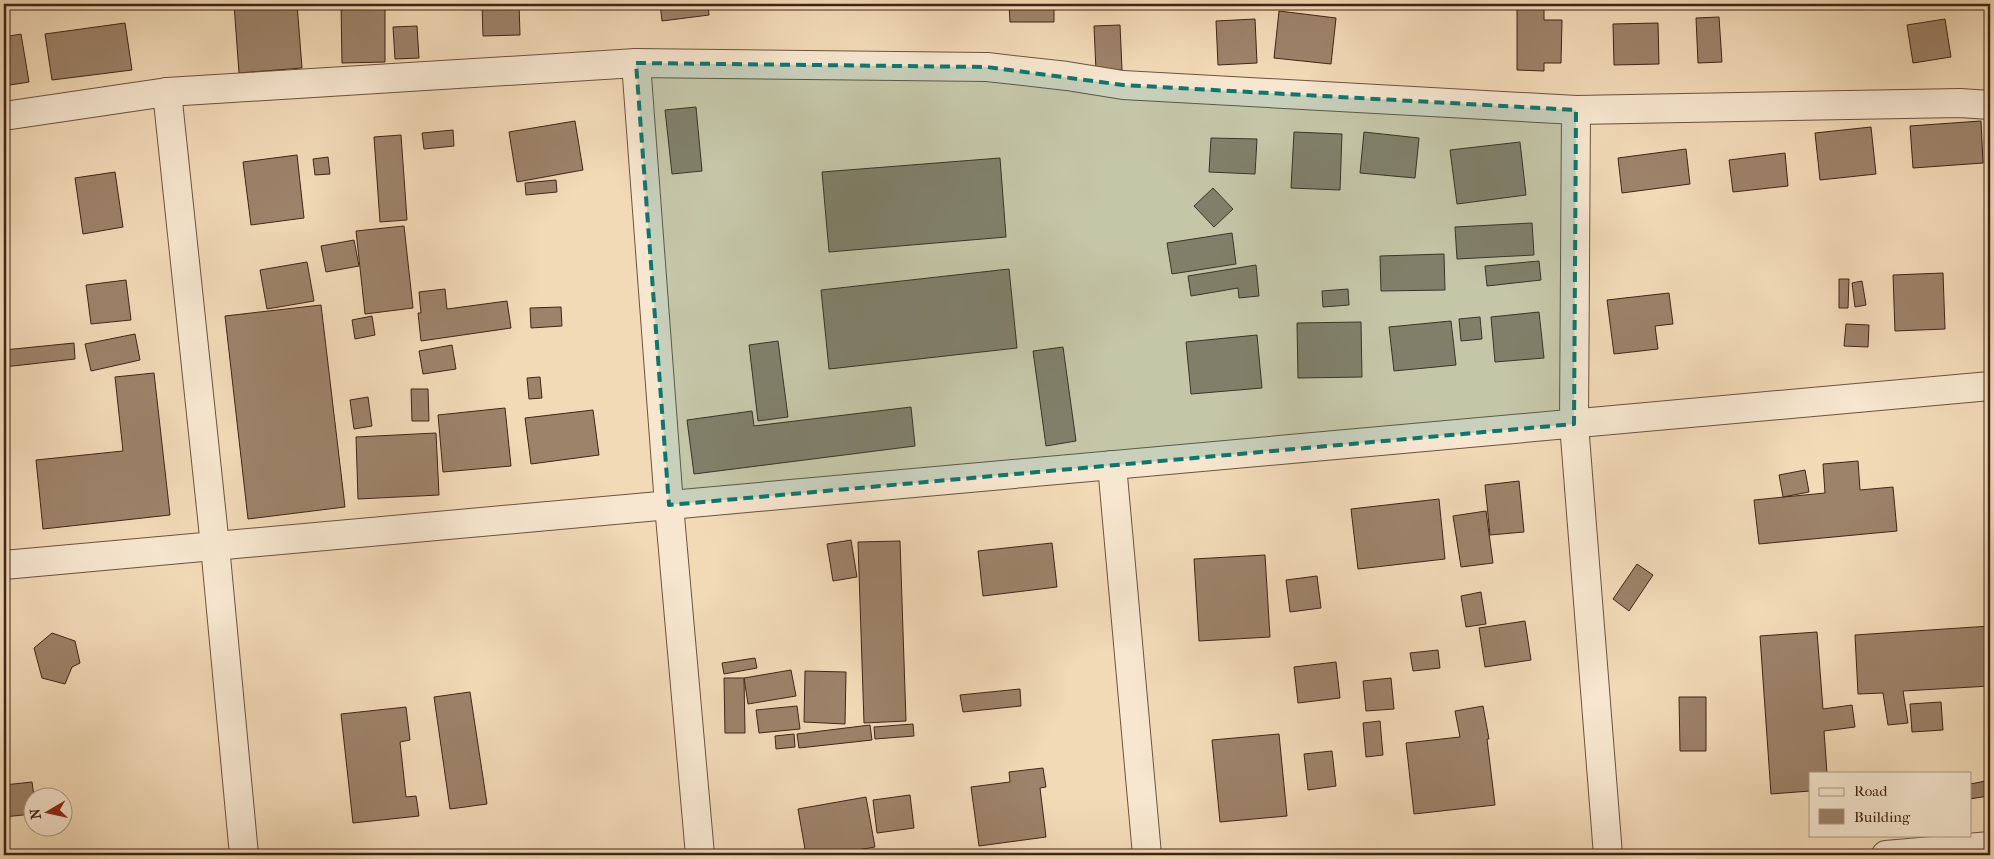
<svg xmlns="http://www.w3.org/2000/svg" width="1994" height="859" font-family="'IM FELL French Canon',serif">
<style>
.building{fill:#9d836a;stroke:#402417}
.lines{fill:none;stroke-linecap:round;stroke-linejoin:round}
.minor-casing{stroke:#6c523f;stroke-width:30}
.minor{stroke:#f7e7d0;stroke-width:28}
.marked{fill:#0f766e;fill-opacity:0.2;stroke:#0f766e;stroke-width:4;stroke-dasharray:10 6;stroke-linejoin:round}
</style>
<rect width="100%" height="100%" fill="#f2dab7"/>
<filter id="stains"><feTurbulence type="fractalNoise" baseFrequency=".004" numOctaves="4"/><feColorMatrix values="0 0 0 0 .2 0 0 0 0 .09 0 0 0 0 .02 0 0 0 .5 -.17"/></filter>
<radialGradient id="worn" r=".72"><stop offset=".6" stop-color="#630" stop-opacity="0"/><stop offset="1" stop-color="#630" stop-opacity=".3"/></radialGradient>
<g class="building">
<path d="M234,4H297L302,68L239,73Z"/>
<path d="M341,4H385V62L342,63Z"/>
<path d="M482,4H519L520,35L483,36Z"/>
<path d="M660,4H708L709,15L662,21Z"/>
<path d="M1009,4H1054V22H1010Z"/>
<path d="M1517,9H1544V20H1562L1561,63H1544V71L1517,70Z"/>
<path d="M1279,11L1336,18L1331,64L1274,58Z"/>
<path d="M1719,17L1722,62L1698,63L1696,18Z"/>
<path d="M1255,19L1257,63L1218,65L1216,21Z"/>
<path d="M1945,19L1951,57L1913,63L1907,25Z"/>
<path d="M125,23L132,70L52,80L45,34Z"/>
<path d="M1658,23L1659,64L1614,65L1613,24Z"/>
<path d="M1120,25L1122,70L1096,71L1094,26Z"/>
<path d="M417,26L419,58L395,59L393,27Z"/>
<path d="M21,34L29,82L4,86V37Z"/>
<path d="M696,107L702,171L672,174L665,110Z"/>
<path d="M575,121L583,170L517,182L509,132Z"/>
<path d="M1981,121L1983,163L1913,168L1910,126Z"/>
<path d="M1871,127L1876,174L1820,180L1815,133Z"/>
<path d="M453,130L454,146L424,149L422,133Z"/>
<path d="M1294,132L1342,134L1340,190L1291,188Z"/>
<path d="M1364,132L1419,138L1415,178L1360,173Z"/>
<path d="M401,135L407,220L380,222L374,137Z"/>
<path d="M1211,138L1257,139L1255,174L1209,172Z"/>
<path d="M1520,142L1526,195L1457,204L1450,150Z"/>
<path d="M1686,149L1690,184L1622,193L1618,158Z"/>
<path d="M1785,153L1788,186L1733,192L1729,160Z"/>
<path d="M297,155L304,218L251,225L243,162Z"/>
<path d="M328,157L330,174L315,175L313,159Z"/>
<path d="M1000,158L1006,237L829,252L822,172Z"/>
<path d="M115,172L123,227L83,234L75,178Z"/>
<path d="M556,180L557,192L526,195L525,183Z"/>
<path d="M1213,188L1233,209L1214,227L1194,206Z"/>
<path d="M1532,223L1534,255L1457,259L1455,227Z"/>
<path d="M404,226L413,308L365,314L356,231Z"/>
<path d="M1232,233L1236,264L1172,274L1167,243Z"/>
<path d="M354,240L359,266L326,272L321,246Z"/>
<path d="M1444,254L1445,290L1381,291L1380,256Z"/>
<path d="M1539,261L1541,280L1487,286L1485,266Z"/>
<path d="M307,262L314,301L267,309L260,270Z"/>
<path d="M1256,265L1259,296L1239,298L1238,288L1191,296L1188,276Z"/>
<path d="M1009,269L1017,348L829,369L821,290Z"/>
<path d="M1943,273L1945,329L1895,331L1893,275Z"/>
<path d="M1839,279H1849L1848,308H1839Z"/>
<path d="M126,280L131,320L91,324L86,285Z"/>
<path d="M1862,281L1866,305L1855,307L1852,283Z"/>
<path d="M445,289L447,309L507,301L511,328L421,341L418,313H421L419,292Z"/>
<path d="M1348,289L1349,305L1323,307L1322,291Z"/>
<path d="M1669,293L1673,324L1655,326L1658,349L1614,354L1607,300Z"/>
<path d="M321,305L345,507L248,519L225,316Z"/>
<path d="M561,307L562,326L531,328L530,308Z"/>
<path d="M1539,312L1544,358L1495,362L1491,317Z"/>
<path d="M372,316L375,335L355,339L352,320Z"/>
<path d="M1480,317L1482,339L1461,341L1459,319Z"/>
<path d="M1451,321L1456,365L1394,371L1389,327Z"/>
<path d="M1361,322L1362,377L1298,378L1297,323Z"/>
<path d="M1846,324L1869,325L1868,347L1844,346Z"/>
<path d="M135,334L140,360L91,371L85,344Z"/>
<path d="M1257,335L1262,388L1191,394L1186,342Z"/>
<path d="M778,341L788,417L758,421L749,345Z"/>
<path d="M74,343L75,359L4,367V350Z"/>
<path d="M452,345L456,369L423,374L419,351Z"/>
<path d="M1063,347L1076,441L1046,446L1033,351Z"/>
<path d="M154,373L170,515L43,529L36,460L123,451L115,377Z"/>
<path d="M540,377L542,398L529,399L527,378Z"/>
<path d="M411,389H428L429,421H412Z"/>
<path d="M368,397L372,426L354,429L350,400Z"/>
<path d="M911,407L915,446L694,474L687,420L752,411L754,426Z"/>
<path d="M505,408L511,466L443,472L438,415Z"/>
<path d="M593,410L599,455L531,464L525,418Z"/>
<path d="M436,433L439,495L358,499L356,437Z"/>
<path d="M1858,461L1860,490L1893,487L1897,531L1759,544L1754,500L1825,493L1823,464Z"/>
<path d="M1805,470L1809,492L1783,497L1779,475Z"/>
<path d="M1519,481L1524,532L1490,535L1485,485Z"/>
<path d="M1439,499L1445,559L1358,569L1351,509Z"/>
<path d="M1486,511L1493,563L1461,567L1453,516Z"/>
<path d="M851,540L857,577L833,581L827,544Z"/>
<path d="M900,541L906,721L864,723L858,542Z"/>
<path d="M1052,543L1057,587L983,596L978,551Z"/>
<path d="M1265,555L1270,637L1199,641L1194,559Z"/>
<path d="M1637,564L1653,575L1629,611L1613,599Z"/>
<path d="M1317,576L1321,608L1290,612L1286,580Z"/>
<path d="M1481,592L1486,624L1466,627L1461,596Z"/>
<path d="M1525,621L1531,660L1485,667L1479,628Z"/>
<path d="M1990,626V686L1903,691L1908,723L1888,725L1883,693L1858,694L1855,635Z"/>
<path d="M1817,632L1823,709L1852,705L1855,727L1824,731L1827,773H1810V791L1771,794L1760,636Z"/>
<path d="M52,633L75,641L80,663L72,667L65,684L42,678L34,648Z"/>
<path d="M1438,650L1440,668L1413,671L1410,653Z"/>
<path d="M755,658L757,668L724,674L722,663Z"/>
<path d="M1336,662L1340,698L1298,703L1294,667Z"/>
<path d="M791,670L796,696L748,704L744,678Z"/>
<path d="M805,671L846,672L845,724L804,722Z"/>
<path d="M724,678H744L745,733H725Z"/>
<path d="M1391,678L1394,709L1366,711L1363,681Z"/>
<path d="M1020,689L1021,706L963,712L960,695Z"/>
<path d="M470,692L487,804L450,809L434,697Z"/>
<path d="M1679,697H1706V751H1680Z"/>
<path d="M1941,702L1943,730L1912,732L1910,704Z"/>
<path d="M797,706L800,729L759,733L756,710Z"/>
<path d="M1483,706L1489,739H1487L1495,805L1414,814L1406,743L1460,737L1455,711Z"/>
<path d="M406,707L410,740L400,742L406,797L416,796L419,816L353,823L341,714Z"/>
<path d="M1380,721L1383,755L1366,757L1363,723Z"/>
<path d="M913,724L914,736L875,739L874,727Z"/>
<path d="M870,725L872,740L799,748L797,734Z"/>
<path d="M794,734L795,747L776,749L775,736Z"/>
<path d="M1279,734L1287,816L1220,822L1212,740Z"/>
<path d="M1332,751L1336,786L1308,790L1304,754Z"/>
<path d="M1043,768L1046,787L1040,788L1046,837L979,846L971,787L1010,782L1009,772Z"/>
<path d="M1986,781L1988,796L1970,799V784Z"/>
<path d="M32,782L34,796H32V814L4,817V785Z"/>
<path d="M910,795L914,828L877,833L873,800Z"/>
<path d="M866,797L875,847L829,855H806L798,809Z"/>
</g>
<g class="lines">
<g class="minor-casing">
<g id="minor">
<path d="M636,63L669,505L700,855"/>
<path d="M167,92L215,546L244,855"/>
<path d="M1576,110L1574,424L1608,855"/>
<path d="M4,116L167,92L636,63L987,67L1067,76L1123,85L1576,110L1960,103L1990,105"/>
<path d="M1112,465L1147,855"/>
<path d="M4,565L1990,386"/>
<path d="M1886,855L1990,846"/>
</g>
</g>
<use href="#minor" class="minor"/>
</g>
<path class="marked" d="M636,63L987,67L1123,85L1576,110L1574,424L669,505Z"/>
<rect width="1994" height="859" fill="none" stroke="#f2dab7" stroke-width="20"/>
<rect x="5" y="5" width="1984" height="849" fill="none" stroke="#402417" stroke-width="2.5"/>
<rect x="10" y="10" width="1974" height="839" fill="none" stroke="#402417"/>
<rect x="1809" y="772" width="162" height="65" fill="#f7e7d0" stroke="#ae9986"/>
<rect x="1819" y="788" width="25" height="8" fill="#f7e7d0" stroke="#ae9986"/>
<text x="1854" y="796" font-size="15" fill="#402417">Road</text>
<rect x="1819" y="809" width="25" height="15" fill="#9d836a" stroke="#ae9986"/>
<text x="1854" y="822" font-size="15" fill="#402417">Building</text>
<g transform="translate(48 812) rotate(261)"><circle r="24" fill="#f7e7d0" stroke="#ae9986"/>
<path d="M0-4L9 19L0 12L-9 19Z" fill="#8f2418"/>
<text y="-8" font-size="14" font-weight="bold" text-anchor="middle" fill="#402417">N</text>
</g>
<rect width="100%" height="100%" filter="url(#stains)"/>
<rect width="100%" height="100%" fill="url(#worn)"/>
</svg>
